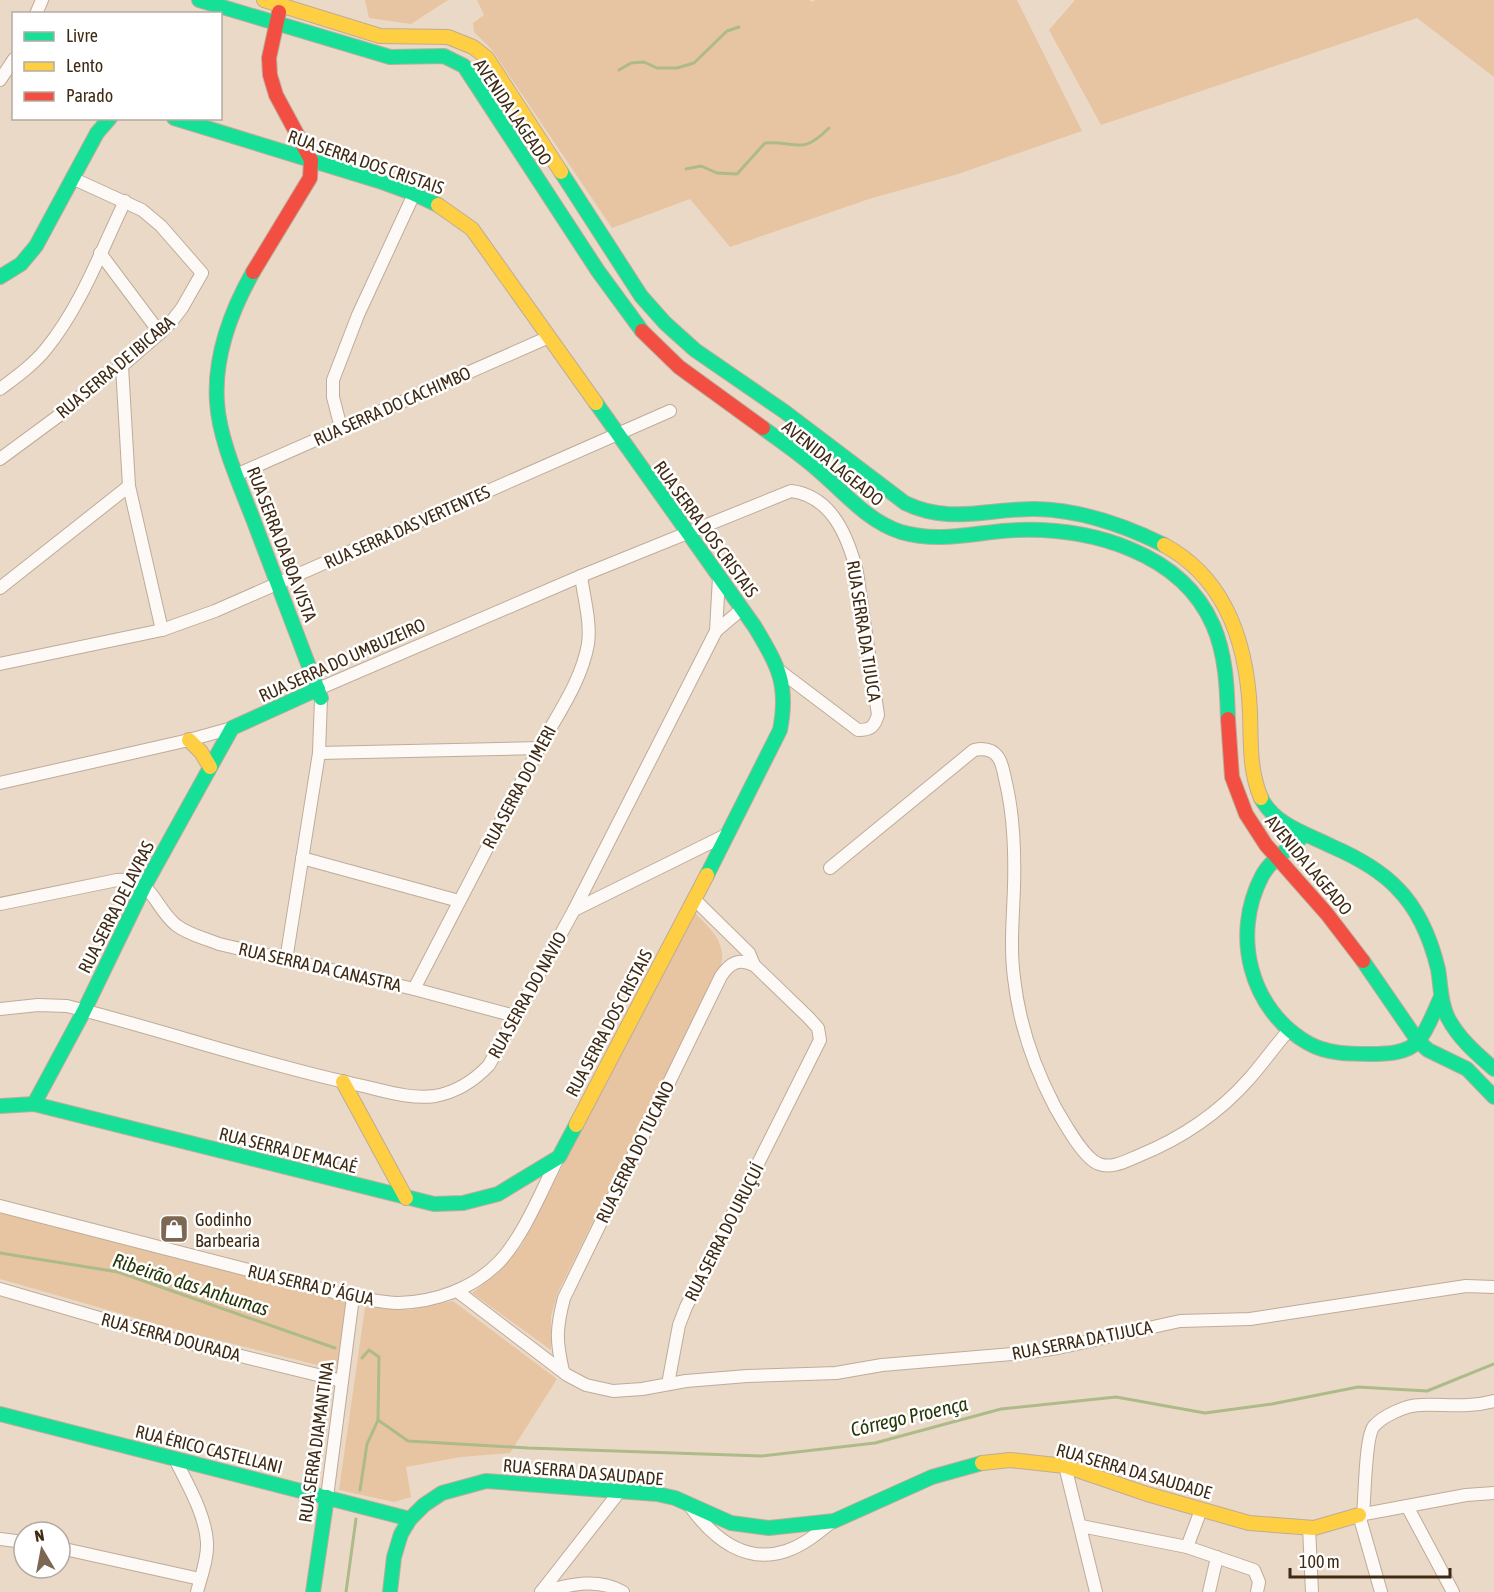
<svg xmlns="http://www.w3.org/2000/svg" width="1494" height="1592" font-family="'Asap Condensed',sans-serif">
<style>
.park{fill:#e7c5a2}
.lines{fill:none;stroke-linecap:round;stroke-linejoin:round}
.stream{stroke:#adbb89;stroke-width:3}
.street-casing{stroke:#beac99;stroke-width:14}
.fast-casing{stroke:#beac99;stroke-width:16}
.slow-casing{stroke:#beac99;stroke-width:16}
.jam-casing{stroke:#beac99;stroke-width:16}
.street{stroke:#fcf9f7;stroke-width:12}
.fast{stroke:#16e098;stroke-width:14}
.slow{stroke:#ffcf43;stroke-width:14}
.jam{stroke:#f24e42;stroke-width:14}
.labels{text-anchor:middle;dominant-baseline:central;stroke-width:5;stroke-linejoin:round;paint-order:stroke}
.street-label{font-size:18px;fill:#3f2a13;stroke:#fff}
.poi-label{font-size:18px;fill:#3f2a13;stroke:#fff;text-anchor:start}
.water-label{font-size:20px;font-style:italic;fill:#273808;stroke:#fff}
</style>
<rect width="100%" height="100%" fill="#ebd9c7"/>
<g class="park">
<path d="M365,0H448L411,24L369,18Z"/>
<path d="M477,0H810L811,2L816,0H1017L1082,131L958,174L869,199L730,247L690,199L612,228L492,50L474,32L473,23L484,15Z"/>
<path d="M1075,0H1494V77L1417,18L1101,125L1049,30Z"/>
<path d="M694,912C709,928 727,941 721,965L558,1292L551,1316V1350L472,1293L497,1274L521,1246Z"/>
<path d="M0,1212L344,1299L348,1306L339,1364L329,1368L174,1329L0,1279Z"/>
<path d="M453,1301L557,1379L510,1453L461,1457L406,1467L411,1497L394,1502L339,1490L365,1307L410,1310Z"/>
</g>
<g class="lines">
<g class="stream">
<path d="M619,70L631,63L644,62L657,68H677L694,63L727,31L739,27"/>
<path d="M686,169L701,166L717,173L737,174L765,143C798,141 801,156 829,128"/>
<path d="M0,1253L118,1272L335,1348"/>
<path d="M362,1358L369,1350L379,1357L378,1420L408,1441L528,1448L761,1456L875,1443L1001,1409L1116,1397L1205,1413L1272,1404L1358,1387L1427,1391L1494,1364"/>
<path d="M360,1490L367,1444L378,1420"/>
<path d="M346,1592L356,1519"/>
</g>
<g class="street-casing">
<g id="street">
<path d="M36,14L42,0"/>
<path d="M0,80L14,59"/>
<path d="M100,253L160,333"/>
<path d="M122,366L129,486L162,630"/>
<path d="M0,389C16,377 33,365 46,349C81,306 101,251 125,201"/>
<path d="M341,428L333,397V380L358,315L414,194"/>
<path d="M0,459L61,414L96,382L122,366L160,333L172,321L182,308L202,273L161,226L142,210L74,179"/>
<path d="M236,475L549,337"/>
<path d="M0,588L129,486"/>
<path d="M716,631L742,609"/>
<path d="M0,664L162,630L215,611L670,411"/>
<path d="M318,689L581,576L791,491C832,496 848,537 857,572L878,715C874,727 871,730 858,730L780,671"/>
<path d="M319,753L539,748"/>
<path d="M0,783L189,740L232,728"/>
<path d="M302,858L459,901"/>
<path d="M830,868L974,750C983,748 992,749 998,757C1003,764 1004,775 1006,783C1014,817 1015,852 1014,887C1013,918 1010,947 1014,978C1019,1023 1034,1067 1055,1107C1064,1122 1083,1158 1099,1164C1112,1169 1126,1161 1138,1156C1180,1139 1219,1113 1249,1079C1263,1063 1275,1046 1289,1030"/>
<path d="M0,904L117,880C154,877 152,905 176,925C189,935 204,938 219,944L414,989L515,1016"/>
<path d="M574,910L728,834"/>
<path d="M286,960L319,753L321,698"/>
<path d="M414,989C454,911 495,833 536,754C554,719 581,684 588,644C591,622 584,598 581,576"/>
<path d="M0,1009L38,1005L67,1006C163,1030 257,1063 354,1084C379,1089 409,1100 435,1096C457,1092 474,1081 489,1065L574,910L716,631L719,577"/>
<path d="M0,1206L353,1297C368,1299 383,1303 398,1303C435,1302 473,1289 499,1262C523,1237 542,1190 558,1158"/>
<path d="M0,1289L168,1338L342,1381"/>
<path d="M457,1291L567,1375L586,1385L613,1391L642,1389L686,1381L747,1376L836,1373L882,1365L1025,1353L1058,1348L1180,1321L1250,1319L1466,1286L1494,1287"/>
<path d="M563,1371C556,1341 556,1329 564,1298L721,976C730,963 738,958 754,965"/>
<path d="M668,1384L679,1325L686,1307L820,1040L818,1028L808,1017L754,965L749,953L694,899"/>
<path d="M175,1459C187,1484 205,1513 207,1542C208,1559 201,1576 197,1592"/>
<path d="M1065,1466L1096,1592"/>
<path d="M327,1497L353,1297"/>
<path d="M689,1505C712,1537 744,1565 786,1551C804,1545 818,1533 833,1521"/>
<path d="M1407,1506L1453,1592"/>
<path d="M1363,1514C1365,1497 1365,1436 1374,1426C1383,1416 1406,1405 1420,1405C1445,1404 1469,1408 1494,1401"/>
<path d="M1081,1526L1187,1547L1254,1570L1259,1582L1257,1592"/>
<path d="M1309,1527L1312,1592"/>
<path d="M0,1539L24,1542"/>
<path d="M1187,1547L1201,1510"/>
<path d="M60,1548L200,1579"/>
<path d="M541,1592L620,1491"/>
<path d="M541,1592C570,1585 596,1577 623,1592"/>
<path d="M1209,1592L1217,1557"/>
<path d="M1381,1592L1359,1515L1466,1495L1494,1493"/>
</g>
</g>
<g class="fast-casing">
<g id="fast">
<path d="M199,0L390,57L444,56L464,66L598,271L642,331"/>
<path d="M174,118L379,181L412,193L438,205"/>
<path d="M561,172L641,296L665,323L695,350L785,412L905,503C950,525 990,508 1036,509C1081,510 1124,525 1164,545"/>
<path d="M253,272C231,311 214,358 217,402C219,439 240,485 253,519C276,579 298,638 321,698"/>
<path d="M0,277L21,264L36,246L97,133L110,118"/>
<path d="M596,403L755,627C778,666 789,684 780,730L707,875"/>
<path d="M763,428C782,442 801,455 818,470C844,492 867,521 901,532C942,544 979,531 1019,530C1091,528 1181,552 1213,625C1226,655 1227,687 1228,719"/>
<path d="M1261,798C1275,825 1305,833 1331,846C1354,856 1379,869 1397,888C1418,909 1431,940 1438,969C1441,986 1440,1002 1448,1018C1459,1039 1477,1054 1494,1069"/>
<path d="M1304,835C1291,848 1271,859 1262,876C1231,935 1250,1010 1308,1043C1327,1054 1350,1054 1370,1054C1385,1054 1407,1054 1418,1041C1428,1030 1434,1011 1441,997"/>
<path d="M1363,961L1418,1041L1428,1050L1467,1069L1494,1097"/>
<path d="M34,1104L84,1011L145,885L232,728L318,689"/>
<path d="M0,1106L34,1104L434,1204L463,1203L498,1194L559,1157L576,1125"/>
<path d="M0,1414L410,1519"/>
<path d="M313,1592L327,1497"/>
<path d="M390,1592L394,1557L401,1534L410,1519L424,1505L442,1493L486,1481L657,1494L675,1498L731,1523L769,1528L834,1521L932,1477L982,1463"/>
</g>
</g>
<g class="slow-casing">
<g id="slow">
<path d="M264,0L380,36L448,37L473,47L487,58L561,172"/>
<path d="M438,205L472,229L596,403"/>
<path d="M1164,545C1227,579 1247,644 1250,712C1251,741 1249,770 1261,798"/>
<path d="M189,740L201,752L210,767"/>
<path d="M343,1082L406,1198"/>
<path d="M576,1125L707,875"/>
<path d="M982,1463L1010,1460L1065,1466L1147,1494L1249,1523L1314,1528L1359,1515"/>
</g>
</g>
<g class="jam-casing">
<g id="jam">
<path d="M253,272L310,178L311,160L276,95L270,75L269,58L279,12"/>
<path d="M642,331L679,367L763,428"/>
<path d="M1228,719L1232,777L1246,814L1266,845L1327,914L1363,961"/>
</g>
</g>
<use href="#street" class="street"/>
<use href="#fast" class="fast"/>
<use href="#slow" class="slow"/>
<use href="#jam" class="jam"/>
</g>
<defs>
<g id="shop-square" transform="scale(1.5)"><rect x="-9" y="-9" width="18" height="18" rx="4" fill="#7b6752" stroke="#fff"/><path d="M-5-2.5h2.3a2.7 3.5 0 0 1 5.4 0H5L5.5 6h-11ZM-1.5-2.5h3a1.5 2.3 0 0 0-3 0Z" fill="#fff"/></g>
</defs>
<g fill-rule="evenodd">
<use href="#shop-square" x="174" y="1229"/>
</g>
<g class="labels">
<g class="street-label">
<text transform="translate(513 112) rotate(56)">AVENIDA LAGEADO</text>
<text transform="translate(366 162) rotate(19)">RUA SERRA DOS CRISTAIS</text>
<text transform="translate(115 367) rotate(-40)">RUA SERRA DE IBICABA</text>
<text transform="translate(392 406) rotate(-24)">RUA SERRA DO CACHIMBO</text>
<text transform="translate(833 463) rotate(39)">AVENIDA LAGEADO</text>
<text transform="translate(407 527) rotate(-24)">RUA SERRA DAS VERTENTES</text>
<text transform="translate(706 529) rotate(54)">RUA SERRA DOS CRISTAIS</text>
<text transform="translate(282 544) rotate(69)">RUA SERRA DA BOA VISTA</text>
<text transform="translate(864 631) rotate(81)">RUA SERRA DA TIJUCA</text>
<text transform="translate(342 660) rotate(-24)">RUA SERRA DO UMBUZEIRO</text>
<text transform="translate(519 787) rotate(-62)">RUA SERRA DO IMERI</text>
<text transform="translate(1309 865) rotate(50)">AVENIDA LAGEADO</text>
<text transform="translate(116 907) rotate(-63)">RUA SERRA DE LAVRAS</text>
<text transform="translate(320 967) rotate(13)">RUA SERRA DA CANASTRA</text>
<text transform="translate(527 995) rotate(-61)">RUA SERRA DO NAVIO</text>
<text transform="translate(609 1023) rotate(-62)">RUA SERRA DOS CRISTAIS</text>
<text transform="translate(288 1150) rotate(14)">RUA SERRA DE MACAÉ</text>
<text transform="translate(635 1152) rotate(-64)">RUA SERRA DO TUCANO</text>
<text transform="translate(724 1232) rotate(-63)">RUA SERRA DO URUÇUÍ</text>
<text transform="translate(311 1285) rotate(13)">RUA SERRA D' ÁGUA</text>
<text transform="translate(171 1337) rotate(15)">RUA SERRA DOURADA</text>
<text transform="translate(1082 1340) rotate(-11)">RUA SERRA DA TIJUCA</text>
<text transform="translate(316 1442) rotate(-82)">RUA SERRA DIAMANTINA</text>
<text transform="translate(209 1449) rotate(14)">RUA ÉRICO CASTELLANI</text>
<text transform="translate(1134 1471) rotate(16)">RUA SERRA DA SAUDADE</text>
<text transform="translate(583 1472) rotate(5)">RUA SERRA DA SAUDADE</text>
</g>
<g class="poi-label">
<text x="195" y="1219">Godinho<tspan x="195" dy="21">Barbearia</tspan></text>
</g>
<g class="water-label">
<text transform="translate(191 1284) rotate(18)">Ribeirão das Anhumas</text>
<text transform="translate(909 1416) rotate(-13)">Córrego Proença</text>
</g>
</g>
<rect x="12" y="12" width="210" height="108" fill="#ffffff" stroke="#b2aaa1" stroke-width="1.5"/>
<rect x="24" y="32" width="30" height="9" fill="#16e098" stroke="#b2aaa1" stroke-width="1.5"/>
<text x="66" y="42" font-size="18" fill="#3f2a13">Livre</text>
<rect x="24" y="62" width="30" height="9" fill="#ffcf43" stroke="#b2aaa1" stroke-width="1.5"/>
<text x="66" y="72" font-size="18" fill="#3f2a13">Lento</text>
<rect x="24" y="92" width="30" height="9" fill="#f24e42" stroke="#b2aaa1" stroke-width="1.5"/>
<text x="66" y="102" font-size="18" fill="#3f2a13">Parado</text>
<g transform="translate(42 1550) rotate(350)"><circle r="28" fill="#ffffff" stroke="#b2aaa1" stroke-width="1.5"/>
<path d="M0-4.5L10 22L0 15L-10 22Z" fill="#7b6752"/>
<text y="-9" font-size="16" font-weight="bold" text-anchor="middle" fill="#3f2a13">N</text>
</g>
<path d="M1290 1568v9h160v-9" fill="none" stroke="#3f2a13" stroke-width="3"/>
<text x="1299" y="1568" font-size="18" fill="#3f2a13" stroke="#ffffff" stroke-width="4.5" paint-order="stroke">100 m</text>
</svg>
